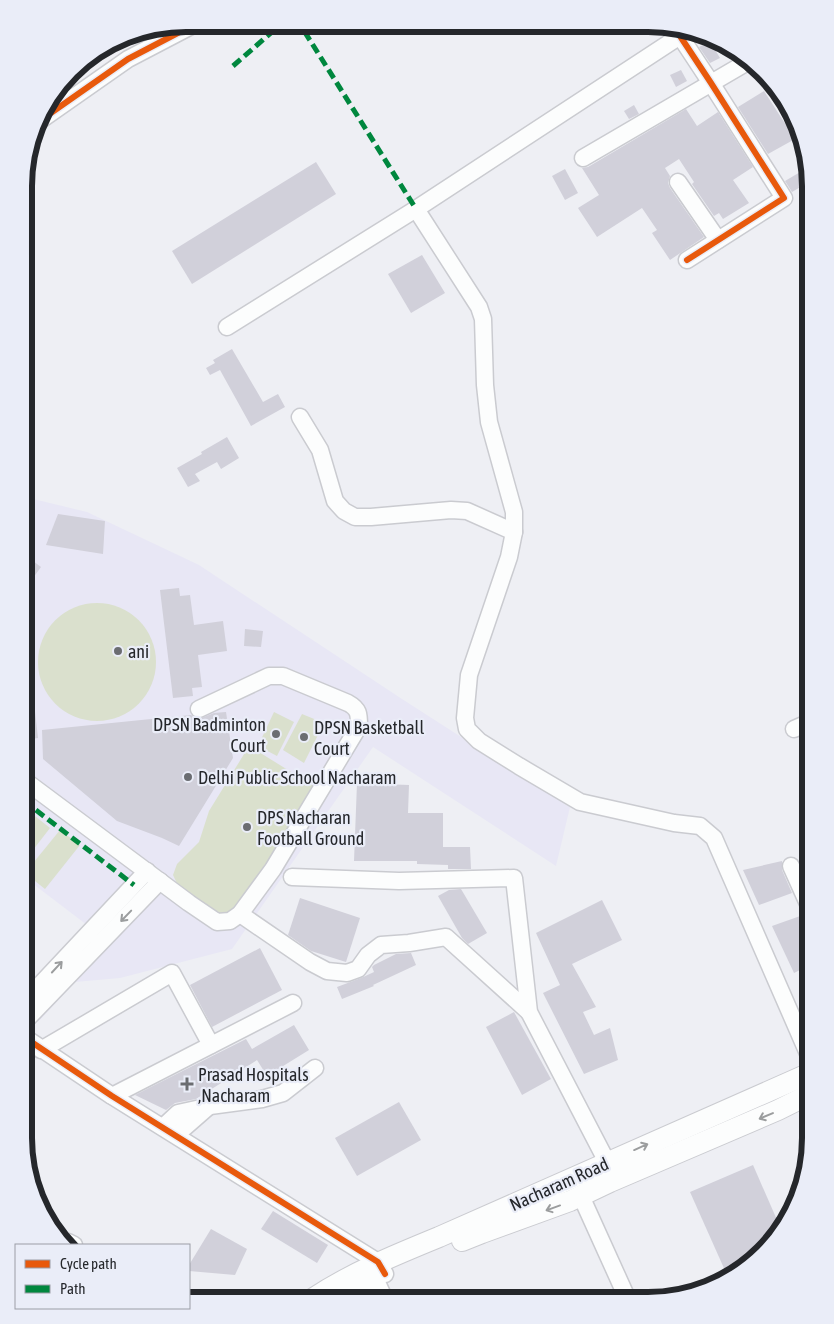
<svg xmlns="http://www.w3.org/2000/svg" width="834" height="1324" font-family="'Asap Condensed',sans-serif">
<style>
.education{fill:#e8e7f5}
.green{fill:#dae0cd}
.building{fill:#d1d0da}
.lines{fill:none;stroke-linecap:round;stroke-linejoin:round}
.minor-casing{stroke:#cacbd0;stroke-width:19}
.major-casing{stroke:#cacbd0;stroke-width:22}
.minor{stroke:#fcfdfd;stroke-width:16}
.major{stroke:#fcfdfd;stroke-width:20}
.quiet{stroke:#00873e;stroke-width:5;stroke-dasharray:10 5;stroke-linecap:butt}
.cycleway-casing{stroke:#eaedf8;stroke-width:9}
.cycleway{stroke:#e8590c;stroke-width:6}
.oneway{stroke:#9b9d9e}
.poi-dot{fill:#6b6d71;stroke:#eaedf8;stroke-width:2}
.labels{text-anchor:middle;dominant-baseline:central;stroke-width:4.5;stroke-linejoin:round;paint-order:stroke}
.poi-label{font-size:18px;fill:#25272b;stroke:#eaedf8;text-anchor:start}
.street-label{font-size:18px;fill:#25272b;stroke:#eaedf8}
.rim{fill:none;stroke:#25272b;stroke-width:6}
</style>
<rect width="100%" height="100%" fill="#eeeff4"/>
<path class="education" d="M25,497L87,512L199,565L402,699L570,807L556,866L373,747L232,949L120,978L75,982L40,1020L24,1007V990L87,925L24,877Z"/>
<g class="green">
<circle cx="97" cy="662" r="59"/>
<path d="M274,712L294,722L277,756L258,746Z"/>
<path d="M302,714L324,723L304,763L283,750Z"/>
<path d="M249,746L314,786L242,905L227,914L217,913L181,892L173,875L177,864L199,842L209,811Z"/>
<path d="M31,813L50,828L26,859L24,858V821Z"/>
<path d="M60,830L80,845L45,889L25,873Z"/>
</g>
<g class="building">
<path d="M709,42L711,43L720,58L710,63L699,47Z"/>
<path d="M681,70L687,81L676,87L670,75Z"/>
<path d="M764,91L795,139L768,154L738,107Z"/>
<path d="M634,105L639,114L629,119L624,111Z"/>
<path d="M686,109L697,126L718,112L753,167L733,180L749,203L723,219L719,213L714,216L692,184L694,182L679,159L665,168L670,176L668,183L670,188L704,237L670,260L652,233L657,230L642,208L597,237L578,208L599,195L582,168L588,167Z"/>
<path d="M316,162L336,194L192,284L172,251Z"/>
<path d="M807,168L809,182L792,192L785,181Z"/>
<path d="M565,169L578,193L565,200L552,176Z"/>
<path d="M422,255L445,293L411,313L388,274Z"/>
<path d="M232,349L263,402L278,394L285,407L251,426L220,370L210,375L206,368L215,363L213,360Z"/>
<path d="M227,437L239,458L221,469L217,462L195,474L200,481L188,487L177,468L202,454L201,452Z"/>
<path d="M58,514L105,521L103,554L46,545Z"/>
<path d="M25,555L41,567L25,589Z"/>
<path d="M179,588L180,596L190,595L194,625L223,621L227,651L198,655L202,687L192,688L193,696L173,698L160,590Z"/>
<path d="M245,629L263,631L261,647L244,646Z"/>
<path d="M24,667H30L38,738L24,740Z"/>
<path d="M226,712L233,758L179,846L162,838L117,821L43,759L42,730L191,715L194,717L199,719L214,713Z"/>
<path d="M357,783L409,785L408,813H443V847H470L471,869H448V865L417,864V861H354Z"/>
<path d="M782,861V870L792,893L759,905L743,870Z"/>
<path d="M461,889L487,933L468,944L462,938L438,896L449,890Z"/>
<path d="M300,898L360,918L346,962L311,951L288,935Z"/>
<path d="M602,900L622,940L572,964L596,1007L583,1012L594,1035L610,1028L618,1060L584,1074L543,993L560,985L536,933Z"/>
<path d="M803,915L806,917L810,926V965L794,973L772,926Z"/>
<path d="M260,948L282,990L212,1027L190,985Z"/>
<path d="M411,953L416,965L373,985L374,986L342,999L337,987L361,978L374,972L372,967L374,965L396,954Z"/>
<path d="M514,1012L551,1079L522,1095L486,1027Z"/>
<path d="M294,1025L309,1050L267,1076L257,1060L196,1099L175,1103L166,1110L135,1095L246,1039L252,1049Z"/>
<path d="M399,1102L421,1140L357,1176L335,1138Z"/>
<path d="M753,1165L781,1229L777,1236L727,1275L690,1192Z"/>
<path d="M273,1211L328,1245L317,1263L261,1229Z"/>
<path d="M211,1229L247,1249L235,1275L189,1271V1265Z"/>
</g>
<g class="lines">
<g class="minor-casing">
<g id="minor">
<path d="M680,36L711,83L784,198L687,260"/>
<path d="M38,122L128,59L195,24"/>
<path d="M583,158L749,61"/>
<path d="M678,182L718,240"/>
<path d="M416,209L479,307L483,319L485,385L489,422L514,512V532L509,557L469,675L465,718L467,729L479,741L519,766L580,802L674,823L700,826L714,838L810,1058"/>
<path d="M227,327L416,209L686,32"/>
<path d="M300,417L320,450L335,501L344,511L355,517H371L451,510L467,511L514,532"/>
<path d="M794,729L810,722"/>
<path d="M24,780L189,903L217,922L230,921L240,914L273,869L359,726C359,714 359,709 348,703L283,676H269L199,709"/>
<path d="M791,866L810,908"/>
<path d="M292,877L399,881L514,878L529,1012L607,1162"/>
<path d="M240,914L310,962L327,971L347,973L358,969L368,955L381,945L409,943L446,937L529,1012"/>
<path d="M24,1002L147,871"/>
<path d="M24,1022L160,881"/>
<path d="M24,1037L112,1096L378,1262L385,1274"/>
<path d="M41,1050L172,973L211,1045"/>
<path d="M112,1096L293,1003"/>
<path d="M163,1127L178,1113L210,1106L262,1099L283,1093L315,1068"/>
<path d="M176,1135L208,1107"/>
<path d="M581,1196L628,1300"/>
<path d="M68,1242L74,1245"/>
<path d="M375,1278L385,1300"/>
</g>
</g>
<g class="major-casing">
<g id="major">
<path d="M462,1241L482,1233L570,1201L610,1182L778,1110L810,1094"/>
<path d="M312,1299C351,1273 395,1255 439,1237L810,1073"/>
<path d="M337,1299L364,1284"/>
</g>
</g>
<use href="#minor" class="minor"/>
<use href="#major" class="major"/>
<g class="quiet">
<path d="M233,66L280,25L301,26L416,209"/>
<path d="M24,801L134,885"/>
</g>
<g class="cycleway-casing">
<g id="cycleway">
<path d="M680,36L711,83L784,198L687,260"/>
<path d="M38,122L128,59L195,24"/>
<path d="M24,1037L112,1096L378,1262L385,1274"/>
</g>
</g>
<use href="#cycleway" class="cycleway"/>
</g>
<defs><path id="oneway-shaft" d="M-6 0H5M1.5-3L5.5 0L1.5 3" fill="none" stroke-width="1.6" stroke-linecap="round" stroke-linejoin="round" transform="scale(1.25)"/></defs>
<g class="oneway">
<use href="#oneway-shaft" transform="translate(126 916) rotate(134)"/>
<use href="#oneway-shaft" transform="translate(57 967) rotate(-47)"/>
<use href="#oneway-shaft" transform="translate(766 1116) rotate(157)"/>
<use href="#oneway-shaft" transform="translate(641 1147) rotate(-24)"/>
<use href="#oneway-shaft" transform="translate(553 1208) rotate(160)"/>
</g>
<g class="poi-dot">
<circle cx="118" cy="651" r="5"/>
<circle cx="276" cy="734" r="5"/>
<circle cx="304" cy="737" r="5"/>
<circle cx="188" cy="777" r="5"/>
<circle cx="247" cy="827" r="5"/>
<path d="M184.5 1076.5h5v5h5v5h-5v5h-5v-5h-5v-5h5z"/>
</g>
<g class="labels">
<g class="poi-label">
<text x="128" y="651">ani</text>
<text x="266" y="724" text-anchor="end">DPSN Badminton<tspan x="266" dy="21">Court</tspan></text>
<text x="314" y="727">DPSN Basketball<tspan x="314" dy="21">Court</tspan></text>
<text x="198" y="777">Delhi Public School Nacharam</text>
<text x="257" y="817">DPS Nacharan<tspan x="257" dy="21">Football Ground</tspan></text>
<text x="198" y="1074">Prasad Hospitals<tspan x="198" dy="21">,Nacharam</tspan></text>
</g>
<g class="street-label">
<text transform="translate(559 1184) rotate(-24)">Nacharam Road</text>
</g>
</g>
<path d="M0 0H834V1324H0ZM186 32H648A154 154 0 0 1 802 186V1138A154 154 0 0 1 648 1292H186A154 154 0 0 1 32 1138V186A154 154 0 0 1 186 32Z" fill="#eaedf8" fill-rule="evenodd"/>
<path class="rim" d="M186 32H648A154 154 0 0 1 802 186V1138A154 154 0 0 1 648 1292H186A154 154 0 0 1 32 1138V186A154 154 0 0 1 186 32Z"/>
<rect x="15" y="1244" width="175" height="65" fill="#eaedf8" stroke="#9b9ea6"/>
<rect x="25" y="1260" width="25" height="8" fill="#e8590c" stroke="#9b9ea6"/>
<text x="60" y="1269" font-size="15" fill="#25272b">Cycle path</text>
<rect x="25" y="1285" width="25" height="8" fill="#00873e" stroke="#9b9ea6"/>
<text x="60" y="1294" font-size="15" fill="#25272b">Path</text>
</svg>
